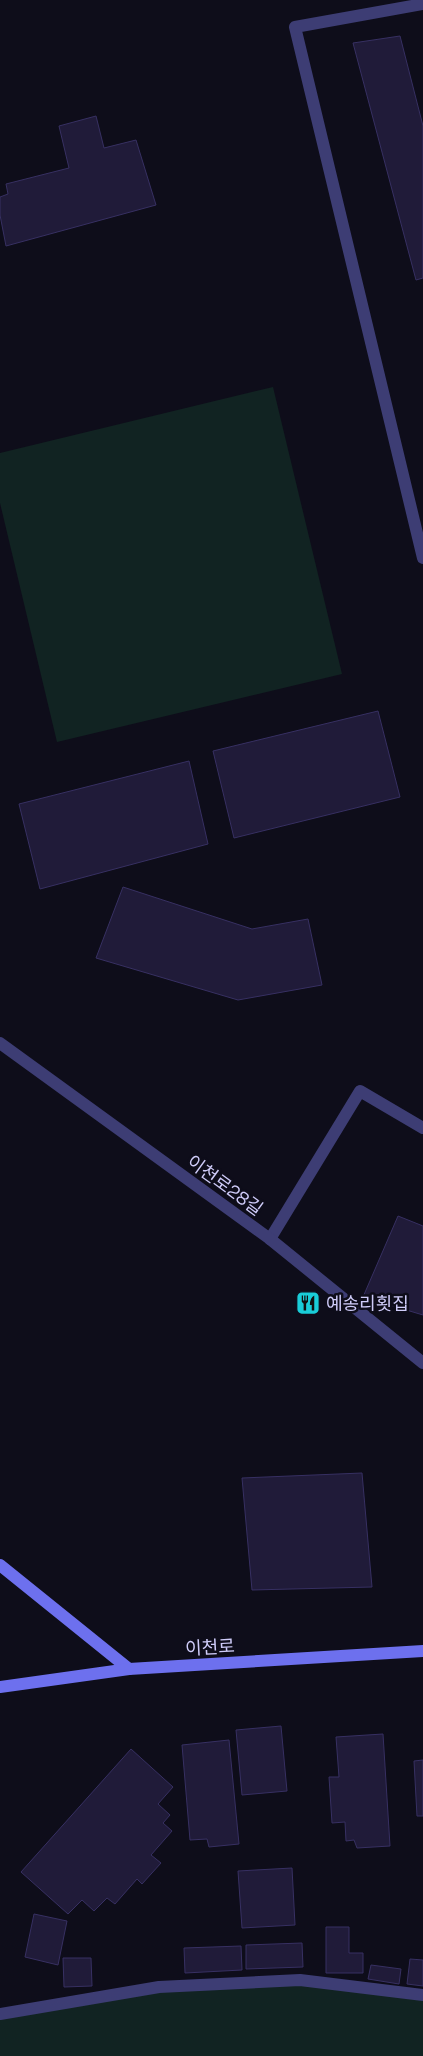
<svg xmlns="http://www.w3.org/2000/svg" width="423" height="2056" font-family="'Space Grotesk','Noto Sans KR',sans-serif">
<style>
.green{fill:#112322}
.building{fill:#201b39;stroke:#373062}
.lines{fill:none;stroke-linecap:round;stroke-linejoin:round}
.minor{stroke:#3d3d74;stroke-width:12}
.tertiary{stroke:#3d3d74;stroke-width:12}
.secondary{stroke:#6d70ee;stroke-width:12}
.labels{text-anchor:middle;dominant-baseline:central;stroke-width:5;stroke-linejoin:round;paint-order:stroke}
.street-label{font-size:18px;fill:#cfccf9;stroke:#0e0d1a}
.poi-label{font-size:18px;fill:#cfccf9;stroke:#0e0d1a;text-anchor:start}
</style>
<rect width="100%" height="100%" fill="#0e0d1a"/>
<g class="green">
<path d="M273,387L342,674L57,742L0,503V453Z"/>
<path d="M300,1980L423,1995V2056H0V2014L158,1987Z"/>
</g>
<g class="building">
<path d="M400,36L423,126V278L416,280L353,43Z"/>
<path d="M96,116L104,148L136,140L156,205L6,246L0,215V197L8,194L6,184L69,168L59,126Z"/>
<path d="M378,711L400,797L234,838L213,751Z"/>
<path d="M189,761L208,844L40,889L19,804Z"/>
<path d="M123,887L252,929L308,919L322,985L238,1000L96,958Z"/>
<path d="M398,1216L423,1226V1315L363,1297Z"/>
<path d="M362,1473L372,1587L252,1590L242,1478Z"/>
<path d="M281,1726L287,1791L242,1795L236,1730Z"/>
<path d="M383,1734L390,1846L357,1848L354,1840L346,1841L345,1822L332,1823L329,1777H339L336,1737Z"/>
<path d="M229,1740L239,1844L209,1847L207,1839L190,1840L182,1745Z"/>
<path d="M131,1749L173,1787L158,1804L170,1815L163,1823L172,1831L151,1855L161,1863L142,1884L137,1879L115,1904L107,1898L94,1911L82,1900L68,1914L21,1872Z"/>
<path d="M423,1760V1816H417L414,1761Z"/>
<path d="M292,1868L295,1925L242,1928L238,1871Z"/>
<path d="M34,1914L67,1921L58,1965L25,1957Z"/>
<path d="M326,1927H349V1953H363V1973H326Z"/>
<path d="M302,1943L303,1967L246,1969V1945Z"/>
<path d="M241,1946L242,1970L185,1973L184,1948Z"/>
<path d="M63,1958H91L92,1986L64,1987Z"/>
<path d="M410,1959L423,1960V1986L407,1984Z"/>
<path d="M371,1965L401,1969L399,1984L368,1979Z"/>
</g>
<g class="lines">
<g class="minor">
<path d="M423,4L295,27L423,558"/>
<path d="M270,1239L360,1091L423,1128"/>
<path d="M0,2014L159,1987L300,1980L423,1995"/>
</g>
<path class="tertiary" d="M0,1043L270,1239L423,1363"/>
<g class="secondary">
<path d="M0,1565L129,1669"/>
<path d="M0,1687L129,1669L423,1651"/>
</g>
</g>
<defs>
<g id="restaurant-square" transform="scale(1.25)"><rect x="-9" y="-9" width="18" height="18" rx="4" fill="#19cdd8" stroke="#0e0d1a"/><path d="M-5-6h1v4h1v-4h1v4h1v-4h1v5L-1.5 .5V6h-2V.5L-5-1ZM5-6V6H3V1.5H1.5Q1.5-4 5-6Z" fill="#111"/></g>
</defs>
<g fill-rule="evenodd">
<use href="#restaurant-square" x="308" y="1303"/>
</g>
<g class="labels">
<g class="street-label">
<text transform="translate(225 1185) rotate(36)">이천로28길</text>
<text transform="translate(210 1647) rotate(-3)">이천로</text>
</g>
<g class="poi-label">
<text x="326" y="1303">예송리횟집</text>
</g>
</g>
</svg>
